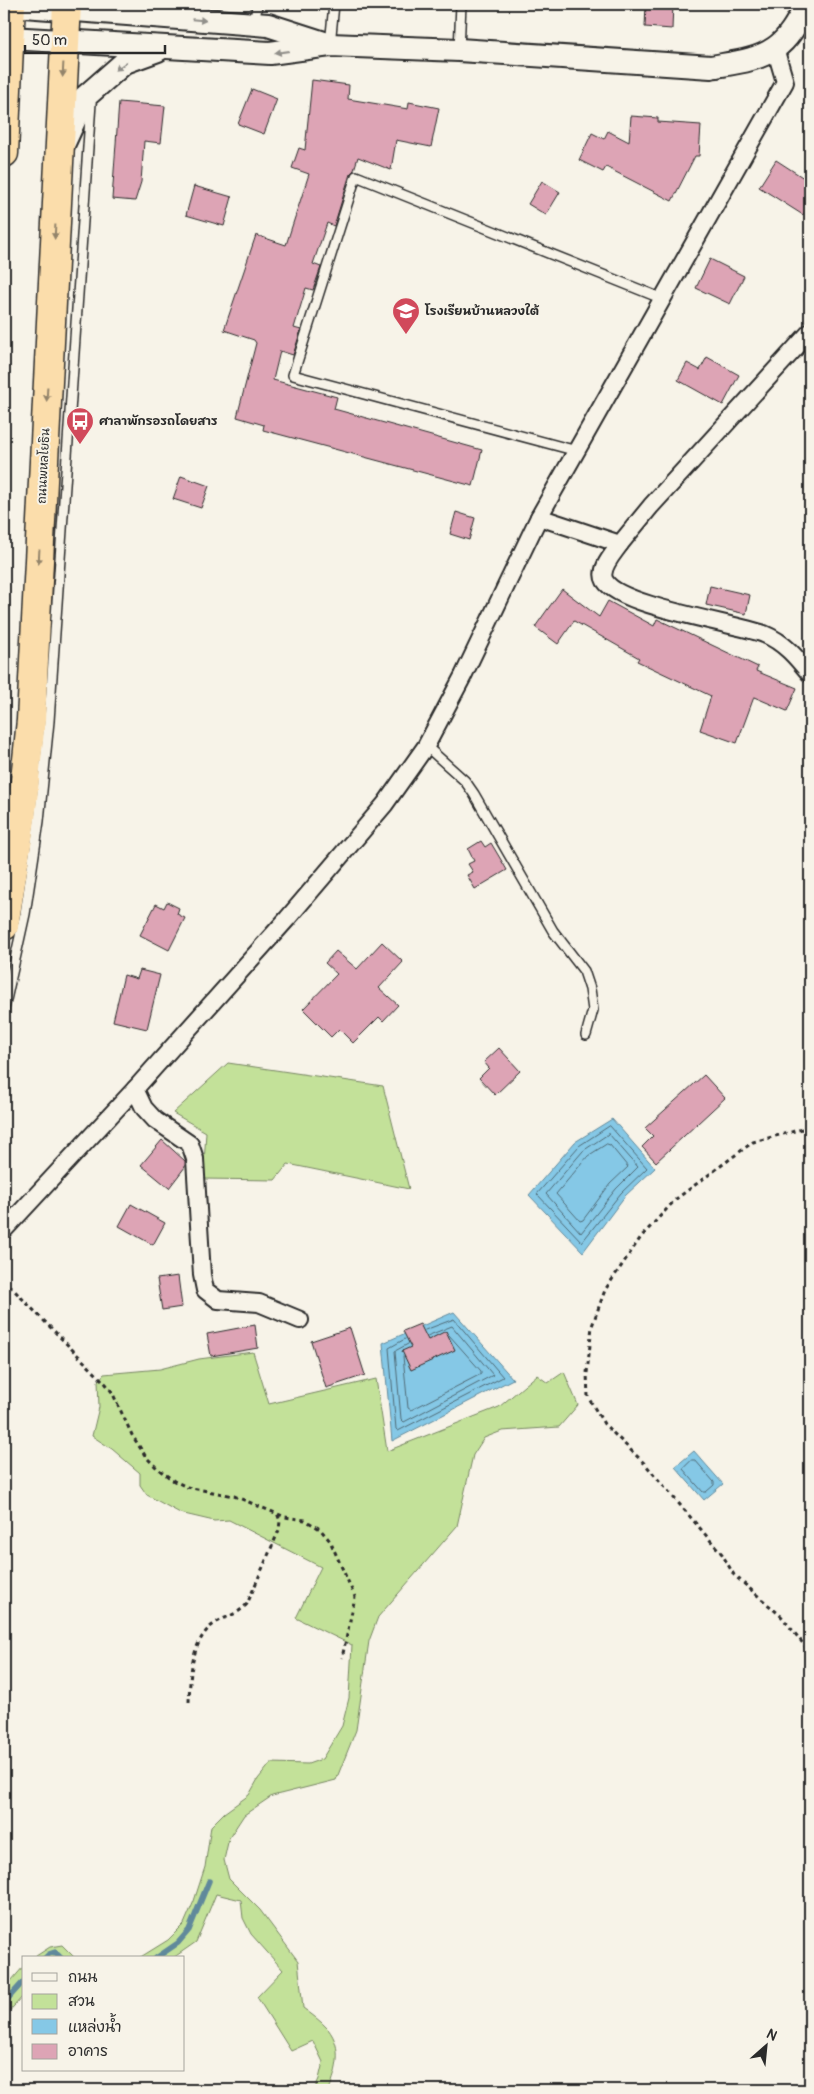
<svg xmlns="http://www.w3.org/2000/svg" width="814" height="2094" font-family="Pangolin,'Playpen Sans Thai',sans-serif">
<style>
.green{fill:#c3e199;stroke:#778662}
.water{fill:#85c8e6;stroke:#61899b}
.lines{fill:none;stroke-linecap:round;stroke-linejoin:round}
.shore{stroke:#4f6a76;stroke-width:1}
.stream{stroke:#61899b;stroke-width:5.5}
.building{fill:#dda4b5;stroke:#2b2b2b}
.lane-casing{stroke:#2b2b2b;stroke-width:12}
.street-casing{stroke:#2b2b2b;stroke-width:20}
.secondary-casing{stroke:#2b2b2b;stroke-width:26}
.highway-casing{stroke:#2b2b2b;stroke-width:31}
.path{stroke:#2b2b2b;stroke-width:3;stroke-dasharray:4 4;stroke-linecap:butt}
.lane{stroke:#f7f3e8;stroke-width:9}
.street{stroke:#f7f3e8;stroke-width:16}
.secondary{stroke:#f7f3e8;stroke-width:22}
.highway{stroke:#fbddab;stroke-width:28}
.oneway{fill:#918f8a}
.oneway2{fill:#93846b}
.labels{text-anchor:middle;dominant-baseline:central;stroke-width:4;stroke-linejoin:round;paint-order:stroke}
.poi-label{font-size:12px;font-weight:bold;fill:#2b2b2b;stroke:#f7f3e8;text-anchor:start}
.street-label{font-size:12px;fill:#2b2b2b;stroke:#f7f3e8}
</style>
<rect width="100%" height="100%" fill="#f7f3e8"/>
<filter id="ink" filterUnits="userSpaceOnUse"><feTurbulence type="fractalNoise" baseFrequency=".02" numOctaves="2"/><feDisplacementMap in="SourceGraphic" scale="10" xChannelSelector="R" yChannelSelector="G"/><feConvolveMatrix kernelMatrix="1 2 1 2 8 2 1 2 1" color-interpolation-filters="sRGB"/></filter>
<g filter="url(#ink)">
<g class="green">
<path d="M228,1063L383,1086L409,1189L288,1164L275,1180L203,1179L206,1132L173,1113Z"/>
<path d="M253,1352L269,1404L376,1379L387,1451L499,1407L537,1375L548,1383L564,1372L578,1405L559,1427L502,1431L484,1438L473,1455L457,1526L378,1617L369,1641L356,1730L336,1780L272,1796L244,1815L229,1838L224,1860L229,1879L260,1910L298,1961L303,2008C311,2014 321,2021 328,2029C343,2048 337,2070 329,2090H314L319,2079L323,2062L313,2041L291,2051L257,1997L283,1970L251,1934L243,1918L241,1900L216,1894L196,1942L173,1958H139L168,1940L184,1924L194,1901L205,1867L211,1826L224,1813L249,1795L258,1779L271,1763L308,1764L322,1759L342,1726L349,1698L352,1645L296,1618L321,1567L229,1520L214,1521L180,1513L147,1495L140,1485V1473L112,1449L92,1436L99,1407L98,1381L104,1374L160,1369L199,1359Z"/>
<path d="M62,1945L75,1958H33L50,1947Z"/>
<path d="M24,1966V1995L4,2017V1989Z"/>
</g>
<g class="water">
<path d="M612,1119L655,1168L625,1196L583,1252L529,1195L575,1142Z"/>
<path d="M454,1312L513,1379L392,1441L383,1343Z"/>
<path d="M694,1451L723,1484L704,1500L675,1467Z"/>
</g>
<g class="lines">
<g class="shore">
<path d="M610,1126L647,1168L621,1193L582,1242L537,1194L579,1146Z"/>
<path d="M609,1134L638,1167L616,1189L581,1233L546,1194L583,1151Z"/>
<path d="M607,1144L610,1145L628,1167L610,1184L583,1220L580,1221L556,1194L588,1156Z"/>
<path d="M405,1339L389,1348L396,1429L398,1431L503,1377L454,1319L425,1330"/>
<path d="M408,1344L395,1351L401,1419L404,1422L493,1375L452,1326L427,1336"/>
<path d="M403,1356L408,1408L411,1410L481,1374V1371L449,1335"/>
<path d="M692,1460H695L714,1482V1485L706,1492H703L683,1469Z"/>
</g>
<g class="stream">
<path d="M45,1958L49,1954L55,1952L61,1958"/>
<path d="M156,1958L178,1943L189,1930L209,1881"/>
<path d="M4,2003L24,1981"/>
</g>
</g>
<g class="building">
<path d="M646,4H673L672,29L645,27Z"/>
<path d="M312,80L349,85L348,99L408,109L409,102L439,108L431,147L396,140L391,170L358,157L354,170L350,174L334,226L327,223L313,264L321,267L313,290L306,288L294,328L301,330L293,355L280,351L273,380L337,397L334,409L482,450L473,486L263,430L264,425L237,417L256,343L254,340L224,330L256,235L286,245L309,174L292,168L299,148L305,150Z"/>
<path d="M252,89L277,99L264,134L238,124Z"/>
<path d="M119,102L165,106L161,143L144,141L141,182L135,201L112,199Z"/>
<path d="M631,116L658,118V122L701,125L699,156H695L672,201L606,167L603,172L579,160L592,133L604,139L608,131L629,142Z"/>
<path d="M776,160L810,182V203L803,215L759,187Z"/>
<path d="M542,181L560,192L546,215L528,204Z"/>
<path d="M194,186L232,197L224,226L186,215Z"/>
<path d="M710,259L744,276L730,304L696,288Z"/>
<path d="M707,357L739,375L723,405L678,380L687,363L700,370Z"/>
<path d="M181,476L209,486L201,508L173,499Z"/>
<path d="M456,512L475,518L469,540L450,534Z"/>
<path d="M710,586L750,595L746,614L706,605Z"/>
<path d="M562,589L599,617L608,601L654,626L657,619L758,667L756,671L797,688L787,711L754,697L737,743L700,730L711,696L637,661L639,658L574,621L558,644L535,627Z"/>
<path d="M481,841L485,847L491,843L507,870L475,889L467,875L473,872L468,864L474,861L468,849Z"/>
<path d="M167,902L179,908L177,914L185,918L169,950L140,935L156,904L164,908Z"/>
<path d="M382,942L403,962L379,988L398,1005L383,1021L379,1017L353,1043L339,1029L331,1037L303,1009L337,974L325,963L336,951L357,969Z"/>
<path d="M140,970L160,975L147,1029L113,1021L124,975L137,979Z"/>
<path d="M499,1048L520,1071L495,1095L479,1078L489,1068L484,1062Z"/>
<path d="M704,1075L725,1098L656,1162L642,1147L653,1136L645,1128Z"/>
<path d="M162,1140L185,1161V1167L169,1188L141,1165Z"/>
<path d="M131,1204L165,1223L153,1245L119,1226Z"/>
<path d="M178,1276L182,1307L162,1310L157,1279Z"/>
<path d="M420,1324L428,1340L446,1331L455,1350L411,1370L402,1351L411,1347L403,1331Z"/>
<path d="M255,1325L258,1348L211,1356L207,1334Z"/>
<path d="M350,1328L365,1375L326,1388L311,1341Z"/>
</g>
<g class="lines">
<g class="lane-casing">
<g id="lane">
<path d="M255,23L257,4"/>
<path d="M330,45L334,4"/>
<path d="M459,50L461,4"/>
<path d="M577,451L293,375L356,176L663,299"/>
<path d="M426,746L465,781L474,794L553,931L584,971L590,989L593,1010L586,1035"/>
<path d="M4,1009L25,914L39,821L49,721L91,103"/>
</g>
</g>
<g class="street-casing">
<g id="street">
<path d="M539,517L620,544L651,506L810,332"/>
<path d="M620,544C614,553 598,569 605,581C620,606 733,623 764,634C784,642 797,658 810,674"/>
<path d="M135,1089L144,1108L155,1120L190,1144L195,1159L202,1275L205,1290L218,1300L259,1303L300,1320"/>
<path d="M4,1230L135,1089L287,919L385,804L426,746L463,676L539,517L785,82L775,48"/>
</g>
</g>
<g class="secondary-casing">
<g id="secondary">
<path d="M11,5L268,25L324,43"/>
<path d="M9,38L270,53L330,45L459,50L711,67C732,63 757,61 775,48C790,38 799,19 807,4"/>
<path d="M63,145L85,97L125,62L158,50"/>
</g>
</g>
<g class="highway-casing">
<g id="highway">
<path d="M4,153L11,4"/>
<path d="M4,926L21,819L31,720L67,4"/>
</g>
</g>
<g class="path">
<path d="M810,1127L753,1142L676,1199L641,1237L605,1290L592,1326L587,1373L588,1397L604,1424L645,1464L722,1554L734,1575L781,1616L805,1646L810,1659"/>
<path d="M4,1280L106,1384L112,1392L132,1435L146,1457L158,1469L174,1481L187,1487L234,1496L285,1517L305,1520L320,1529L330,1541L355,1597L342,1658"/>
<path d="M189,1702C190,1676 191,1637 217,1622C229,1615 237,1615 247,1604L279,1530L280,1521L277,1513"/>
</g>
<use href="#lane" class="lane"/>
<use href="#street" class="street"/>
<use href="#secondary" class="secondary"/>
<use href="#highway" class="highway"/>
</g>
<defs><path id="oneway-solid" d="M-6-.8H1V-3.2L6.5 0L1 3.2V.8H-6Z" transform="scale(1.25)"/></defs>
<g class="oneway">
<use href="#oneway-solid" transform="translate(199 20) rotate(5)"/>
<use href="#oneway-solid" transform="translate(282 52) rotate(173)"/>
<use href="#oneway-solid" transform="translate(121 66) rotate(145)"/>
</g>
<g class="oneway2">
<use href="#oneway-solid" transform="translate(63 70) rotate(93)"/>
<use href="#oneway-solid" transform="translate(55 232) rotate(93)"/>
<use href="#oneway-solid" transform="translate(47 394) rotate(93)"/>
<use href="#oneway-solid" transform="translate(39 557) rotate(93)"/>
</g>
</g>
<defs>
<g id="school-pin" transform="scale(1.4375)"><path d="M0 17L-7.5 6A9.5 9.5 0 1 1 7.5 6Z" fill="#d1495b" stroke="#f7f3e8"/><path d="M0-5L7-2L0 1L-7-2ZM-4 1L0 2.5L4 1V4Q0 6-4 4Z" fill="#fff"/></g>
<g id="bus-pin" transform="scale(1.4375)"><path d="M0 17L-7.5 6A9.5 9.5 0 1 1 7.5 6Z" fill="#d1495b" stroke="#f7f3e8"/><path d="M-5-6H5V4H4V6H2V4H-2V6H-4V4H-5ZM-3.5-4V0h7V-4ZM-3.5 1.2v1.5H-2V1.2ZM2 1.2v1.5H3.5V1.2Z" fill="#fff"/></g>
</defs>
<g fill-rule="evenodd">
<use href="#school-pin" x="406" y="311"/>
<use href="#bus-pin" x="80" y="421"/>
</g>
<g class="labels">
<g class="poi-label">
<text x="425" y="311">โรงเรียนบ้านหลวงใต้</text>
<text x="99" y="421">ศาลาพักรอรถโดยสาร</text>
</g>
<g class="street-label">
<text transform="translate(44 466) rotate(-87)">ถนนพหลโยธิน</text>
</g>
</g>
<rect width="814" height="2094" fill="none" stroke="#f7f3e8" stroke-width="20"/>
<rect x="10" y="10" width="794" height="2074" fill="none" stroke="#2b2b2b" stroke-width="2" filter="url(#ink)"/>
<rect x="22" y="1956" width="162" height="115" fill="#f7f3e8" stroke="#a5a39c"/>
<rect x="32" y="1973" width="25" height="8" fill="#f7f3e8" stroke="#a5a39c"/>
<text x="68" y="1982" font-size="15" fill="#2b2b2b">ถนน</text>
<rect x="32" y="1994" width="25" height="15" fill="#c3e199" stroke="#a5a39c"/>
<text x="68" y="2006" font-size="15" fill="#2b2b2b">สวน</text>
<rect x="32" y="2019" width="25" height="15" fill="#85c8e6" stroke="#a5a39c"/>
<text x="68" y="2032" font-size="15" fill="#2b2b2b">แหล่งน้ำ</text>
<rect x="32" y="2044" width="25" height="15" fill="#dda4b5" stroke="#a5a39c"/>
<text x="68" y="2056" font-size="15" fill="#2b2b2b">อาคาร</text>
<g transform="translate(766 2046) rotate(27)" stroke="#f7f3e8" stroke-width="4" paint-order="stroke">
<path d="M0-4L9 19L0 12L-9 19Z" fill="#2b2b2b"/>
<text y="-8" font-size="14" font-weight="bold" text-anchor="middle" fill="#2b2b2b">N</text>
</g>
<path d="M25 45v8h140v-8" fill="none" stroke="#2b2b2b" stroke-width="2.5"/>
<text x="32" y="45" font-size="15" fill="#2b2b2b" stroke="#f7f3e8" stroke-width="4" paint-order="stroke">50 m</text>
</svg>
